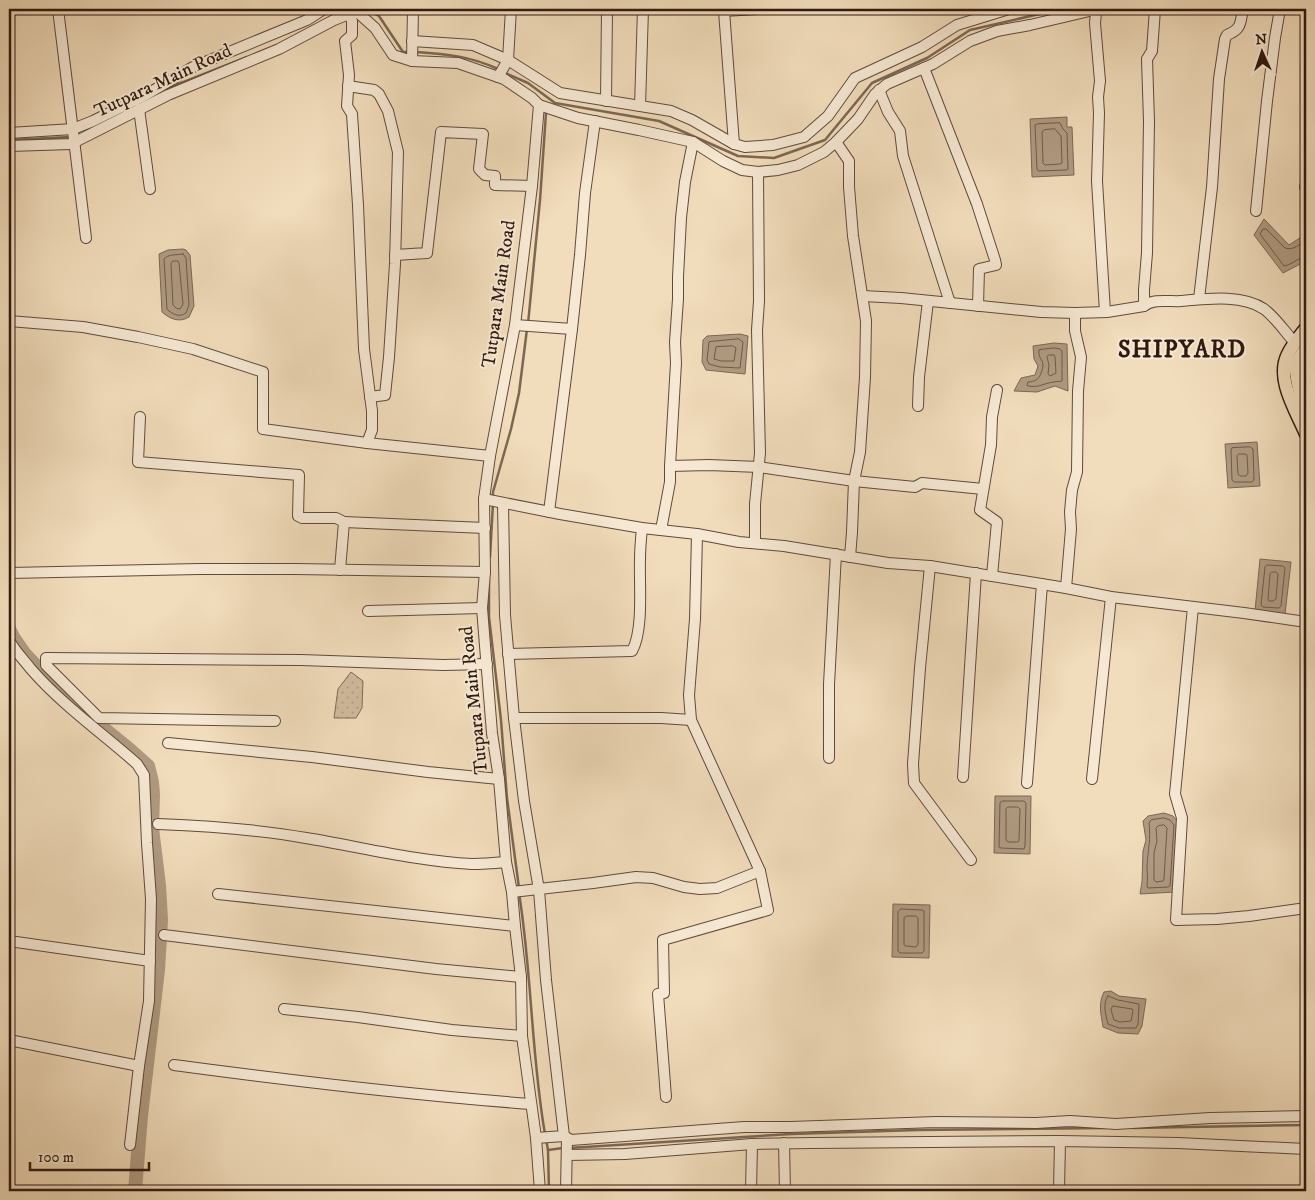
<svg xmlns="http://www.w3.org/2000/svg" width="1315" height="1200" font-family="'IM FELL DW Pica',serif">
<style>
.park{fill:url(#park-dots);stroke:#806a58}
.water{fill:#af9a81;stroke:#7c6754}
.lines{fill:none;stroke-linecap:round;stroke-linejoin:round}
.shore{stroke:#6f5a49;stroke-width:1}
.stream{stroke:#7c6754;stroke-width:2.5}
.river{stroke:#af9a81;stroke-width:14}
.minor-casing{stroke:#604a3c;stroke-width:12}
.major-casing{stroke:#2f1a11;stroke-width:15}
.minor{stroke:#f6e8d3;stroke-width:10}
.major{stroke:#f1dcbb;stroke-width:12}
.labels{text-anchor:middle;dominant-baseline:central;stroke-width:4;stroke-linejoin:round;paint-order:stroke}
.street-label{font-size:19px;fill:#2f1a11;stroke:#f6e8d3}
.district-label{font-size:24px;font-weight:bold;letter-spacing:1px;fill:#2f1a11;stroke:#f6e8d3}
</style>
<defs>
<pattern id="park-dots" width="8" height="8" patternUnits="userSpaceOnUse" patternTransform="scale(1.25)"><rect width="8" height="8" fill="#d0bb9e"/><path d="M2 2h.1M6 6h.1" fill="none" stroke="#b3a087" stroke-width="1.8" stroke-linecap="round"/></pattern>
</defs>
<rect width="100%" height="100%" fill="#f1dcbb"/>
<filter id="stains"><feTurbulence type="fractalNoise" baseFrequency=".004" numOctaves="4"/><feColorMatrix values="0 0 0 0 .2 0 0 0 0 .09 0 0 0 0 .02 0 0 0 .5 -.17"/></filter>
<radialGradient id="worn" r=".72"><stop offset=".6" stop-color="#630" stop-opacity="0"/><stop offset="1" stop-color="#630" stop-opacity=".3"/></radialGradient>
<path class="park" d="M351,672L363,681L362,708L356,718H334L338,689Z"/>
<g class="water">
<path d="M1067,117V127H1072L1074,175L1032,177L1030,119Z"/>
<path d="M1264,219L1289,245L1306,234V261L1283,273L1254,235Z"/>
<path d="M183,249L186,250L190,255L194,306L189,317C179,323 170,319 162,312L159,254L168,250Z"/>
<path d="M740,334L748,336L745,374L706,370L702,362L703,340L707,336Z"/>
<path d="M1054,343L1067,344L1068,391L1055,386L1037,392L1014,391L1021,378L1035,375L1038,366L1034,359L1033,346Z"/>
<path d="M1257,442L1260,486L1228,488L1225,444Z"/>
<path d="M1260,559L1291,562L1285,614L1255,611Z"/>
<path d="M995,796H1031L1030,854L994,853Z"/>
<path d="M1164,813L1173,816L1179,823L1175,892L1140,894L1142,882L1143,851L1146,840L1143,821L1148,816Z"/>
<path d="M893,904L930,905L929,958L892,957Z"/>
<path d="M1111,991L1119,996L1146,999L1142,1026L1138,1034L1118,1033L1103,1027C1101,1014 1098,1004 1104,992Z"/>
</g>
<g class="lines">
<g class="shore">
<path d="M1060,123L1063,129L1067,133L1068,169L1066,170L1038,171L1037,169L1035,125L1037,124Z"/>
<path d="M1055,129L1061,136L1062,163L1060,164L1045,165L1043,163L1042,132L1044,130Z"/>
<path d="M1306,240C1300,244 1293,251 1285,248L1266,229H1263L1260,234L1284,266C1292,265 1298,257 1306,257"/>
<path d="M183,254L186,258L189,305L186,313C179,318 172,314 167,309L164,259C168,254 177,255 183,254Z"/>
<path d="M173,261H178L179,263L183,304L181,308L179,309L176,308L173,305L171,264Z"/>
<path d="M739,339L743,342L740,368L720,367L709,364L707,360L709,342Z"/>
<path d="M733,346L736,348L734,361H721L714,359L716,347Z"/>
<path d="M1054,348L1060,349L1062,351V381C1059,382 1056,381 1054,382C1044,383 1039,388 1028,386L1027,385L1028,382C1031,382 1034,381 1036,380C1040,378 1043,369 1043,365C1043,359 1038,359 1039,350Z"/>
<path d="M1049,355H1054L1055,357L1056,373L1050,376L1048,374L1049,365L1047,357Z"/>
<path d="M1250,447L1253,449L1254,480L1252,482H1234L1232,480L1231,450L1232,448Z"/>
<path d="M1239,454H1245L1247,455L1248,473L1246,476H1240L1238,474L1237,456Z"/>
<path d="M1267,565L1283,566L1285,568L1281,606L1279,608L1263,607L1261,605L1265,567Z"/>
<path d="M1272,572H1276L1278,574L1276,599L1273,601H1269L1268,599L1270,574Z"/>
<path d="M1003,801H1024L1026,803L1025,846L1024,849L1001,848L999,847L1000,803Z"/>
<path d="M1008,807H1018L1020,809L1019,840L1018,842H1008L1006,840V809Z"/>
<path d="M1164,818L1170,820L1174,825L1170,886L1168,887L1148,888L1147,886C1148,879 1147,872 1147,865C1148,850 1151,839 1149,823L1151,820Z"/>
<path d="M1164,825L1167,828L1164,879L1163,881L1156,882L1154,880V853L1157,841L1156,828L1158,826Z"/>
<path d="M901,909L922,910L924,911V951L922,953H900L898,951V912Z"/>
<path d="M907,916H916L918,918V944L916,947L906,946L904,945V918Z"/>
<path d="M1108,996L1118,1000L1139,1004L1138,1024L1136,1028H1119L1108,1024C1106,1015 1102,1004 1108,996Z"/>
<path d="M1113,1006L1132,1009L1133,1011L1131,1021L1120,1022L1114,1020L1111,1010Z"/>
</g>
<g class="stream">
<path d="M365,9L379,16L403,52H410"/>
<path d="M342,12L347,9"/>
<path d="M416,52C446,54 470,56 498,69"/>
<path d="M505,73L528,83L555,103L659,121L738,156L774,158L825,140L872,83L927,58L970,30L1061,9"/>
<path d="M166,89L247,57"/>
<path d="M84,132L106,120"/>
<path d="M9,140L70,137"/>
<path d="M528,324L540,200L546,113"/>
<path d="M493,497V492L511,429L519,393L527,329"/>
<path d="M490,557L493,503"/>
<path d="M489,580V617L501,720L507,798L519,888"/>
<path d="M519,893C532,973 531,1054 545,1134"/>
<path d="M1133,1128L1306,1125"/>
<path d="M546,1139L548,1150L549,1191"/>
<path d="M569,1148L791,1134L918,1130L1105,1128"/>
<path d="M548,1150L563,1148"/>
</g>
<path class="river" d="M9,629L13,637L24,653L39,669L81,710L130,750L148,766L152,782L153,795L152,828L159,885L161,920L158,970L141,1116L135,1191"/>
<g class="minor-casing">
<g id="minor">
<path d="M58,9L86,238"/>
<path d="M1099,9L1096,13L1095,23L1100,81L1098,97L1099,113L1097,181L1105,312"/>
<path d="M349,14L352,21V35L345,41L349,75L347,106L352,114L358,205L364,349L372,411V430L367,443L490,456"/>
<path d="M412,41L473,45L508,60L560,93L671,111L692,120L734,144L745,147L773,145L804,137L828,116L855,78L922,47L957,25L1009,9"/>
<path d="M412,61L413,9"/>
<path d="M924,68L977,204L995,260L996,265L979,269L978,306"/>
<path d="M498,77L508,60L511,9"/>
<path d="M348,86L374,90L379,94L388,111L398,152L395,264L389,357L385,395L370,397"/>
<path d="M879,90L888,112L900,131L903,156L950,303"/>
<path d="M606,101L607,9"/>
<path d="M539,105L578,118L639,130L693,142L723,161L742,170L758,172L778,170L798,165L824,152L836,142L858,119L875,94L887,84L933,64L970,41L997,31L1030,25L1098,9"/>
<path d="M640,106L643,9"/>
<path d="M139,109L150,189"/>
<path d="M9,133L73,129L93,121L144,96L193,67L307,20L324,9"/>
<path d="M836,142L849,161V187L853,236L866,321L865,377L860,452L854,481L852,532L850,557"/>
<path d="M734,144L724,11L757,9"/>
<path d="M9,146L71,144L168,95L279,49L334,20L349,14L353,10L356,11L375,28L393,55L412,61L458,63L504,79L532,98L539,105L532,186L515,325L490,456L484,499L485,572L482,608L492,733L499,779L506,862L512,892L515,926L521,977L522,1036L536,1138L540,1191"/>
<path d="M1306,184L1305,187H1306"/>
<path d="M1256,211L1267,101L1275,38L1280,9"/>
<path d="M395,255L427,253L441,132L483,134L479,169L485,175L495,176V185L532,186"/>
<path d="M863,296L901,298L1041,312L1075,313L1107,312L1144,306C1154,298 1170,302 1181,301C1206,299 1242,294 1264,309C1275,317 1286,333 1295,343"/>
<path d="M1199,299L1212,187L1219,79L1225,39L1227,35C1242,29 1240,23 1243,9"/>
<path d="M1144,306V290L1147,253L1149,121L1147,59L1152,51L1155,9"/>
<path d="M9,321L83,327L138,337L193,349L263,372V429L367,443"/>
<path d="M515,325L572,329"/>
<path d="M918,406L919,377L928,301"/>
<path d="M140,417L138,462L299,475L298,516L302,518H336L344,522L340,570"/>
<path d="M670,466L709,465L759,467L854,481L915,487L922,483L983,489"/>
<path d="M484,499L560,514L642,528L697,534L739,542L784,546L888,563L930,566L1066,588L1111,597L1244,613L1306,622"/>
<path d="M503,504L505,615L514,718L524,801L539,890L546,980L564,1136L536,1138"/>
<path d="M549,512L572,329L580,255L585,193L595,121"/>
<path d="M344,522L485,528"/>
<path d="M661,530L670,482V466L676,363L675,342L678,299V277L681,218L685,182L693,142"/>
<path d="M755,543V504L760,453L757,330L759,301L758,172"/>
<path d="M930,566L920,668L913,764L914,783L971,860"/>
<path d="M9,573L199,569H296L485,572"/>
<path d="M992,576L997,522L980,510L991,445L992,417L997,390"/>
<path d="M1066,588L1071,529L1070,512L1072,490L1077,472L1078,391L1081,357L1075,331V313"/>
<path d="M1193,607L1175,794L1182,818L1176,920L1217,919L1249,916L1306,908"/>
<path d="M368,611L482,608"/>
<path d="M9,640C14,650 23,659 30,668C62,705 101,732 137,764L144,775L147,843L151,899L149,1001L139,1066L130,1145"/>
<path d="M508,654L632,651C644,630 639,583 640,559C640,548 641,538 642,528"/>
<path d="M514,718H661L691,720"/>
<path d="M275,721L99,718L46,665V658L301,660L443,665L487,664"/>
<path d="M168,743L312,757L428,772L499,779"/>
<path d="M829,758V684L836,554"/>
<path d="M963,777L976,573"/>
<path d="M1092,779L1111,597"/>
<path d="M1027,783L1042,584"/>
<path d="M158,824C208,826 257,829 306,838C361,847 416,861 472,864C483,864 495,863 506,862"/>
<path d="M512,892L593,883L636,877L653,878L684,887L700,889L717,888L760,871"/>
<path d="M218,894L515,926"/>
<path d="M164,935L436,969L521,977"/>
<path d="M9,941L150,961"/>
<path d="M284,1009L358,1017L452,1030L522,1036"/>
<path d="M9,1040L139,1066"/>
<path d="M174,1065C293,1081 412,1095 531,1104"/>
<path d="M666,1097L658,994L664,993L663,940L768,910L760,871L691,720L689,695L695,619L697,534"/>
<path d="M564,1136L571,1140L744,1127H790L936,1122L1036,1123L1070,1121L1116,1124L1210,1118L1306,1116"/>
<path d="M784,1143L785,1191"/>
<path d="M567,1155L625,1154L752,1144L812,1143L1060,1141L1178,1143L1306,1149"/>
<path d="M566,1191L567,1138"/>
<path d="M751,1191L752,1144"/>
<path d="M1059,1191L1060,1141"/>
</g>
</g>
<g class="major-casing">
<g id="major">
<path d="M1306,328C1300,336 1293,344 1288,354C1275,379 1297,412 1306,434"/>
<path d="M1306,348L1295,364C1297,380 1299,394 1306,409"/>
</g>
</g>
<use href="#minor" class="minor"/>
<use href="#major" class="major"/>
</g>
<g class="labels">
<g class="street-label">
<text transform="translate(163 81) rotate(-25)">Tutpara Main Road</text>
<text transform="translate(499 294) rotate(-82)">Tutpara Main Road</text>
<text transform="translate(474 700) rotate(-96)">Tutpara Main Road</text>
</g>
<g class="district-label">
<text x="1182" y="350">SHIPYARD</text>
</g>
</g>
<rect width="1315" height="1200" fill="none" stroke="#f1dcbb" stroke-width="30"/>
<rect x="10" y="10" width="1295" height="1180" fill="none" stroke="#2f1a11" stroke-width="2.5"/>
<rect x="15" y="15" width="1285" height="1170" fill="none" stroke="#2f1a11"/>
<g transform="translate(1262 52) rotate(357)" stroke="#f6e8d3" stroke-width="4" paint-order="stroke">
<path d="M0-4L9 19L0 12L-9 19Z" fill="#2f1a11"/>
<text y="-8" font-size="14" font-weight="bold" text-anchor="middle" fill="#2f1a11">N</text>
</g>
<path d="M30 1162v8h119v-8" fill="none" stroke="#2f1a11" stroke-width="2.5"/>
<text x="38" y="1162" font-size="15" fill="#2f1a11" stroke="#f6e8d3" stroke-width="4" paint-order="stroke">100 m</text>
<rect width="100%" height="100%" filter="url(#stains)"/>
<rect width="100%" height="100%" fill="url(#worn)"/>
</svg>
